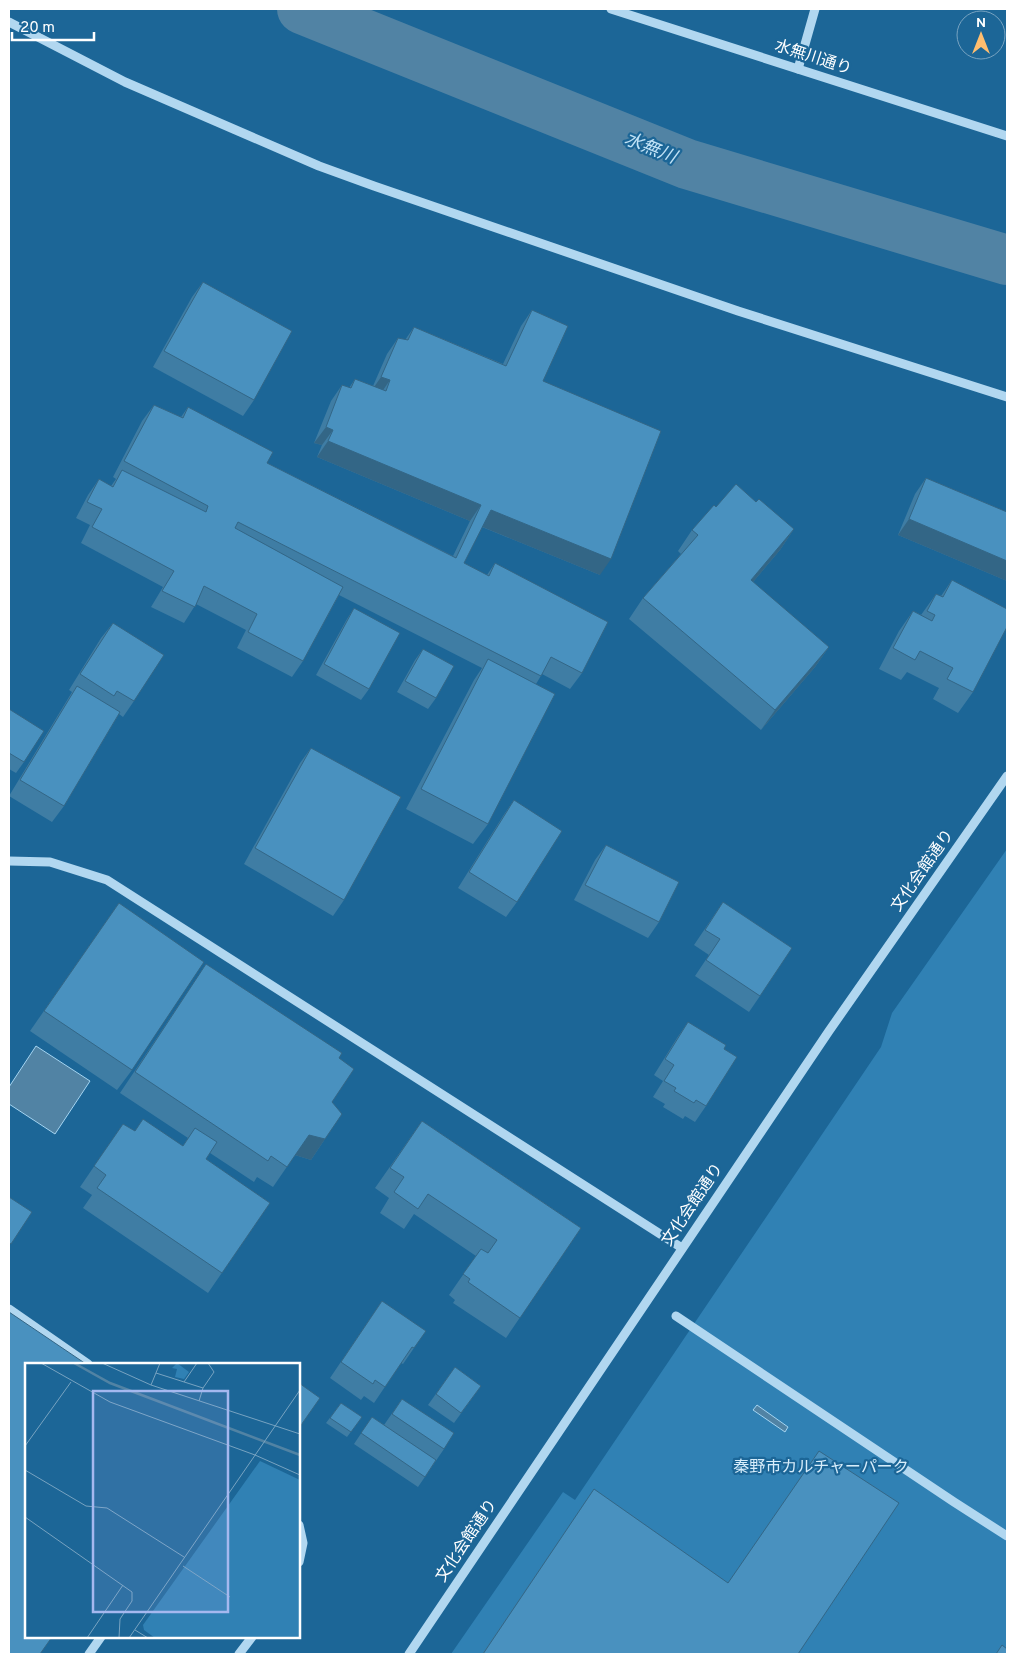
<svg xmlns="http://www.w3.org/2000/svg" width="1016" height="1663" font-family="Overpass,'Noto Sans JP',sans-serif">
<style>
.green{fill:#3081b4}
.water{fill:#5183a4;stroke:#a4d4f1}
.lines{fill:none;stroke-linecap:round;stroke-linejoin:round}
.river{stroke:#5183a4;stroke-width:50}
.minor{stroke:#b1d7f0;stroke-width:9}
.wall{fill:#3f7da4}
.shaded-wall{fill:#336686}
.building{fill:#4991bf;stroke:#336686}
.labels{text-anchor:middle;dominant-baseline:central;stroke-width:4.5;stroke-linejoin:round;paint-order:stroke}
.street-label{font-size:16px;fill:#fff;stroke:#1c6697}
.park-label{font-size:16px;fill:#d7edfb;stroke:#1c6697}
.water-label{font-size:18px;font-style:italic;fill:#c0e2f6;stroke:#1c6697}
.inset-river{fill:none;stroke:#5183a4;stroke-width:2.5}
.inset-road{fill:none;stroke:#77a3c1;stroke-width:1}
.view{fill:#a5b8ef;fill-opacity:0.15;stroke:#a5b8ef;stroke-width:2.5}
.inset-edge{fill:none;stroke:#fff;stroke-width:2.5}
</style>
<rect width="100%" height="100%" fill="#1c6697"/>
<path class="green" d="M1007,849V1654H451L563,1492L575,1500L881,1047L892,1013Z"/>
<g class="water">
<path d="M36,1046L90,1081L55,1134L9,1104V1087Z"/>
<path d="M757,1405L788,1427L785,1432L753,1410Z"/>
</g>
<g class="lines">
<path class="river" d="M302,9L687,164L1007,260"/>
<g class="minor">
<path d="M611,9L1007,136"/>
<path d="M9,22L125,82L319,166L374,186L738,311L1007,397"/>
<path d="M798,69L815,9"/>
<path d="M9,861L50,862L107,880L682,1248"/>
<path d="M9,1309L88,1364"/>
<path d="M676,1316L954,1502L1007,1536"/>
<path d="M299,1525L303,1543L299,1562"/>
<path d="M89,1654L101,1637"/>
<path d="M239,1654L252,1637"/>
<path d="M409,1654L829,1031L1007,776"/>
</g>
</g>
<g class="wall">
<path d="M203,282L254,400L243,416L153,367L192,297Z"/>
<path d="M532,310L543,381L600,575L482,527L464,563L487,575L495,563L582,673L570,689L542,674L536,684L488,824L473,844L406,809L474,680L482,668L339,595L303,661L292,677L237,648L246,630L196,604L184,623L151,607L163,587L81,543L90,525L76,518L88,495L99,479L111,486L116,479L113,477L142,421L154,405L181,417L188,407L267,463L453,556L470,521L317,457L322,445L314,443L331,401L342,385L349,388L355,379L373,386L387,354L398,338L405,340L414,327L503,364L521,326Z"/>
<path d="M926,478L1007,512V581L898,535L915,494Z"/>
<path d="M756,502L794,529L780,550L753,582L829,647L815,667L761,730L629,619L643,598L681,554L678,551L692,530L716,507Z"/>
<path d="M952,580L973,692L958,713L933,699L939,688L907,672L901,680L879,669L899,631L913,611L921,615L936,594L941,596Z"/>
<path d="M354,608L369,689L361,700L316,675L347,619Z"/>
<path d="M113,623L134,701L123,717L119,714L64,806L52,822L9,796L66,702L72,692L69,690L101,638Z"/>
<path d="M423,649L436,698L428,709L397,692L415,660Z"/>
<path d="M9,709L24,762L16,773L9,769Z"/>
<path d="M311,748L344,900L333,916L244,864L300,763Z"/>
<path d="M514,800L517,902L506,917L458,888L503,816Z"/>
<path d="M606,845L659,922L648,938L574,900L595,860Z"/>
<path d="M723,902L760,996L749,1012L695,976L709,955L694,945Z"/>
<path d="M119,903L132,1070L117,1090L30,1031Z"/>
<path d="M206,964L339,1058L332,1102L325,1139L311,1160L295,1155L273,1187L257,1177L254,1182L210,1153L206,1159L270,1203L208,1293L83,1208L92,1195L80,1187L123,1124L134,1131L183,1146L188,1138L120,1093Z"/>
<path d="M688,1022L724,1049L706,1106L695,1122L685,1116L683,1119L663,1107L665,1104L653,1097L663,1081L654,1075L677,1038Z"/>
<path d="M422,1121L581,1228L506,1338L453,1303L455,1300L449,1295L476,1256L414,1214L404,1229L380,1213L389,1198L375,1188Z"/>
<path d="M382,1301L414,1348L403,1364L401,1363L374,1403L364,1396L361,1400L330,1378Z"/>
<path d="M455,1367L481,1386L454,1423L428,1405Z"/>
<path d="M402,1399L444,1449L418,1487L354,1444L372,1417L384,1425Z"/>
<path d="M341,1403L362,1417L347,1437L326,1423Z"/>
<path d="M594,1489L798,1654H482Z"/>
</g>
<g class="shaded-wall">
<path d="M381,377L390,380L379,396L370,393Z"/>
<path d="M326,427L333,430L322,445L314,443Z"/>
<path d="M328,441L481,505L470,521L317,457Z"/>
<path d="M491,510L611,559L600,575L480,526Z"/>
<path d="M909,519L1007,561V581L898,535Z"/>
<path d="M794,529L780,550L737,601L751,580Z"/>
<path d="M829,647L815,667L761,730L775,710Z"/>
<path d="M309,1135L325,1139L311,1160L295,1155Z"/>
</g>
<g class="building">
<path d="M203,282L292,331L254,400L164,351Z"/>
<path d="M532,310L568,326L543,381L661,431L611,559L491,510L464,563L489,576L495,563L608,622L582,673L551,657L541,676L238,522L235,528L343,587L303,661L248,632L257,614L204,586L195,607L162,591L174,571L92,527L102,509L87,502L99,479L113,487L122,470L206,512L208,506L124,461L154,405L183,418L188,407L273,452L267,463L456,558L481,505L328,441L333,430L326,427L342,385L351,388L355,379L386,391L390,380L381,377L398,338L408,340L414,327L506,366Z"/>
<path d="M926,478L1007,512V561L909,519Z"/>
<path d="M736,484L756,502L759,499L794,529L751,580L829,647L775,710L643,598L698,535L692,530L714,505L716,507Z"/>
<path d="M952,580L1007,609V627L973,692L947,679L953,668L920,651L915,660L893,648L913,611L932,621L935,615L927,611L936,594L943,597Z"/>
<path d="M354,608L400,633L369,689L324,664Z"/>
<path d="M113,623L164,655L134,701L117,691L114,696L80,674Z"/>
<path d="M423,649L454,666L436,698L405,681Z"/>
<path d="M488,659L555,694L488,824L421,789Z"/>
<path d="M77,686L120,712L64,806L20,780Z"/>
<path d="M9,709L44,731L24,762L9,753Z"/>
<path d="M311,748L401,797L344,900L255,848Z"/>
<path d="M514,800L562,831L517,902L469,872Z"/>
<path d="M606,845L679,882L659,922L585,885Z"/>
<path d="M723,902L792,948L760,996L706,960L720,939L705,930Z"/>
<path d="M119,903L204,962L132,1070L44,1011Z"/>
<path d="M206,964L342,1053L339,1058L354,1069L332,1102L342,1114L325,1139L309,1135L287,1167L271,1156L268,1161L135,1072Z"/>
<path d="M688,1022L726,1045L724,1049L737,1057L706,1106L696,1100L694,1103L674,1091L676,1088L664,1081L674,1065L665,1059Z"/>
<path d="M143,1119L183,1146L195,1128L217,1142L206,1159L270,1203L222,1273L97,1188L106,1175L94,1166L123,1124L135,1131Z"/>
<path d="M422,1121L581,1228L520,1318L468,1282L470,1279L463,1274L481,1249L488,1253L497,1240L428,1194L418,1209L394,1192L404,1177L390,1168Z"/>
<path d="M9,1197L32,1212L11,1244L9,1243Z"/>
<path d="M382,1301L426,1331L414,1348L412,1347L385,1387L375,1380L373,1384L341,1362Z"/>
<path d="M9,1312L86,1364H26V1637H52L40,1654H9Z"/>
<path d="M455,1367L481,1386L461,1413L436,1394Z"/>
<path d="M299,1383L320,1398L299,1428Z"/>
<path d="M402,1399L454,1433L444,1449L392,1414Z"/>
<path d="M341,1403L362,1417L351,1432L330,1418Z"/>
<path d="M372,1417L436,1460L425,1477L361,1433Z"/>
<path d="M819,1451L899,1503L798,1654H483L594,1489L728,1583Z"/>
<path d="M1002,1645L1007,1649V1654H996Z"/>
</g>
<g class="labels">
<g class="street-label">
<text transform="translate(813 58) rotate(18)">水無川通り</text>
<text transform="translate(923 871) rotate(-55)">文化会館通り</text>
<text transform="translate(693 1205) rotate(-56)">文化会館通り</text>
<text transform="translate(467 1541) rotate(-56)">文化会館通り</text>
</g>
<g class="park-label">
<text x="821" y="1468">秦野市カルチャーパーク</text>
</g>
<g class="water-label">
<text transform="translate(650 149) rotate(22)">水無川</text>
</g>
</g>
<g transform="translate(25 1363)">
<rect width="275" height="275" fill="#1c6697"/>
<path d="M152,0L164,9L159,16L150,14L152,6L147,5ZM235,98L275,117V275H130L119,267L118,262Z" fill="#3081b4"/>
<path class="inset-river" d="M49,0L85,20L275,92"/>
<path class="inset-road" d="M16,0L85,39L230,92L275,112M77,0L126,22L275,71M131,10L178,25M159,19L172,0M126,22L135,0M174,38L178,25L189,9L183,0M0,83L46,19M0,107L61,143L82,145L159,194M0,154L107,229V238L95,256L94,275M158,203L205,234M110,267L123,275M62,275L98,222M104,275L275,27"/>
<path class="view" d="M68,28H203V249H68Z"/>
<rect width="275" height="275" class="inset-edge"/>
</g>
<rect width="1016" height="1663" fill="none" stroke="#ffffff" stroke-width="20"/>
<g transform="translate(981 35)"><circle r="24" fill="#1c6697" stroke="#77a3c1"/>
<path d="M0-4L9 19L0 12L-9 19Z" fill="#ffbe6f"/>
<text y="-8" font-size="14" font-weight="bold" text-anchor="middle" fill="#ffffff">N</text>
</g>
<path d="M12 32v8h82v-8" fill="none" stroke="#ffffff" stroke-width="2.5"/>
<text x="20" y="32" font-size="15" fill="#ffffff" stroke="#1c6697" stroke-width="4" paint-order="stroke">20 m</text>
</svg>
